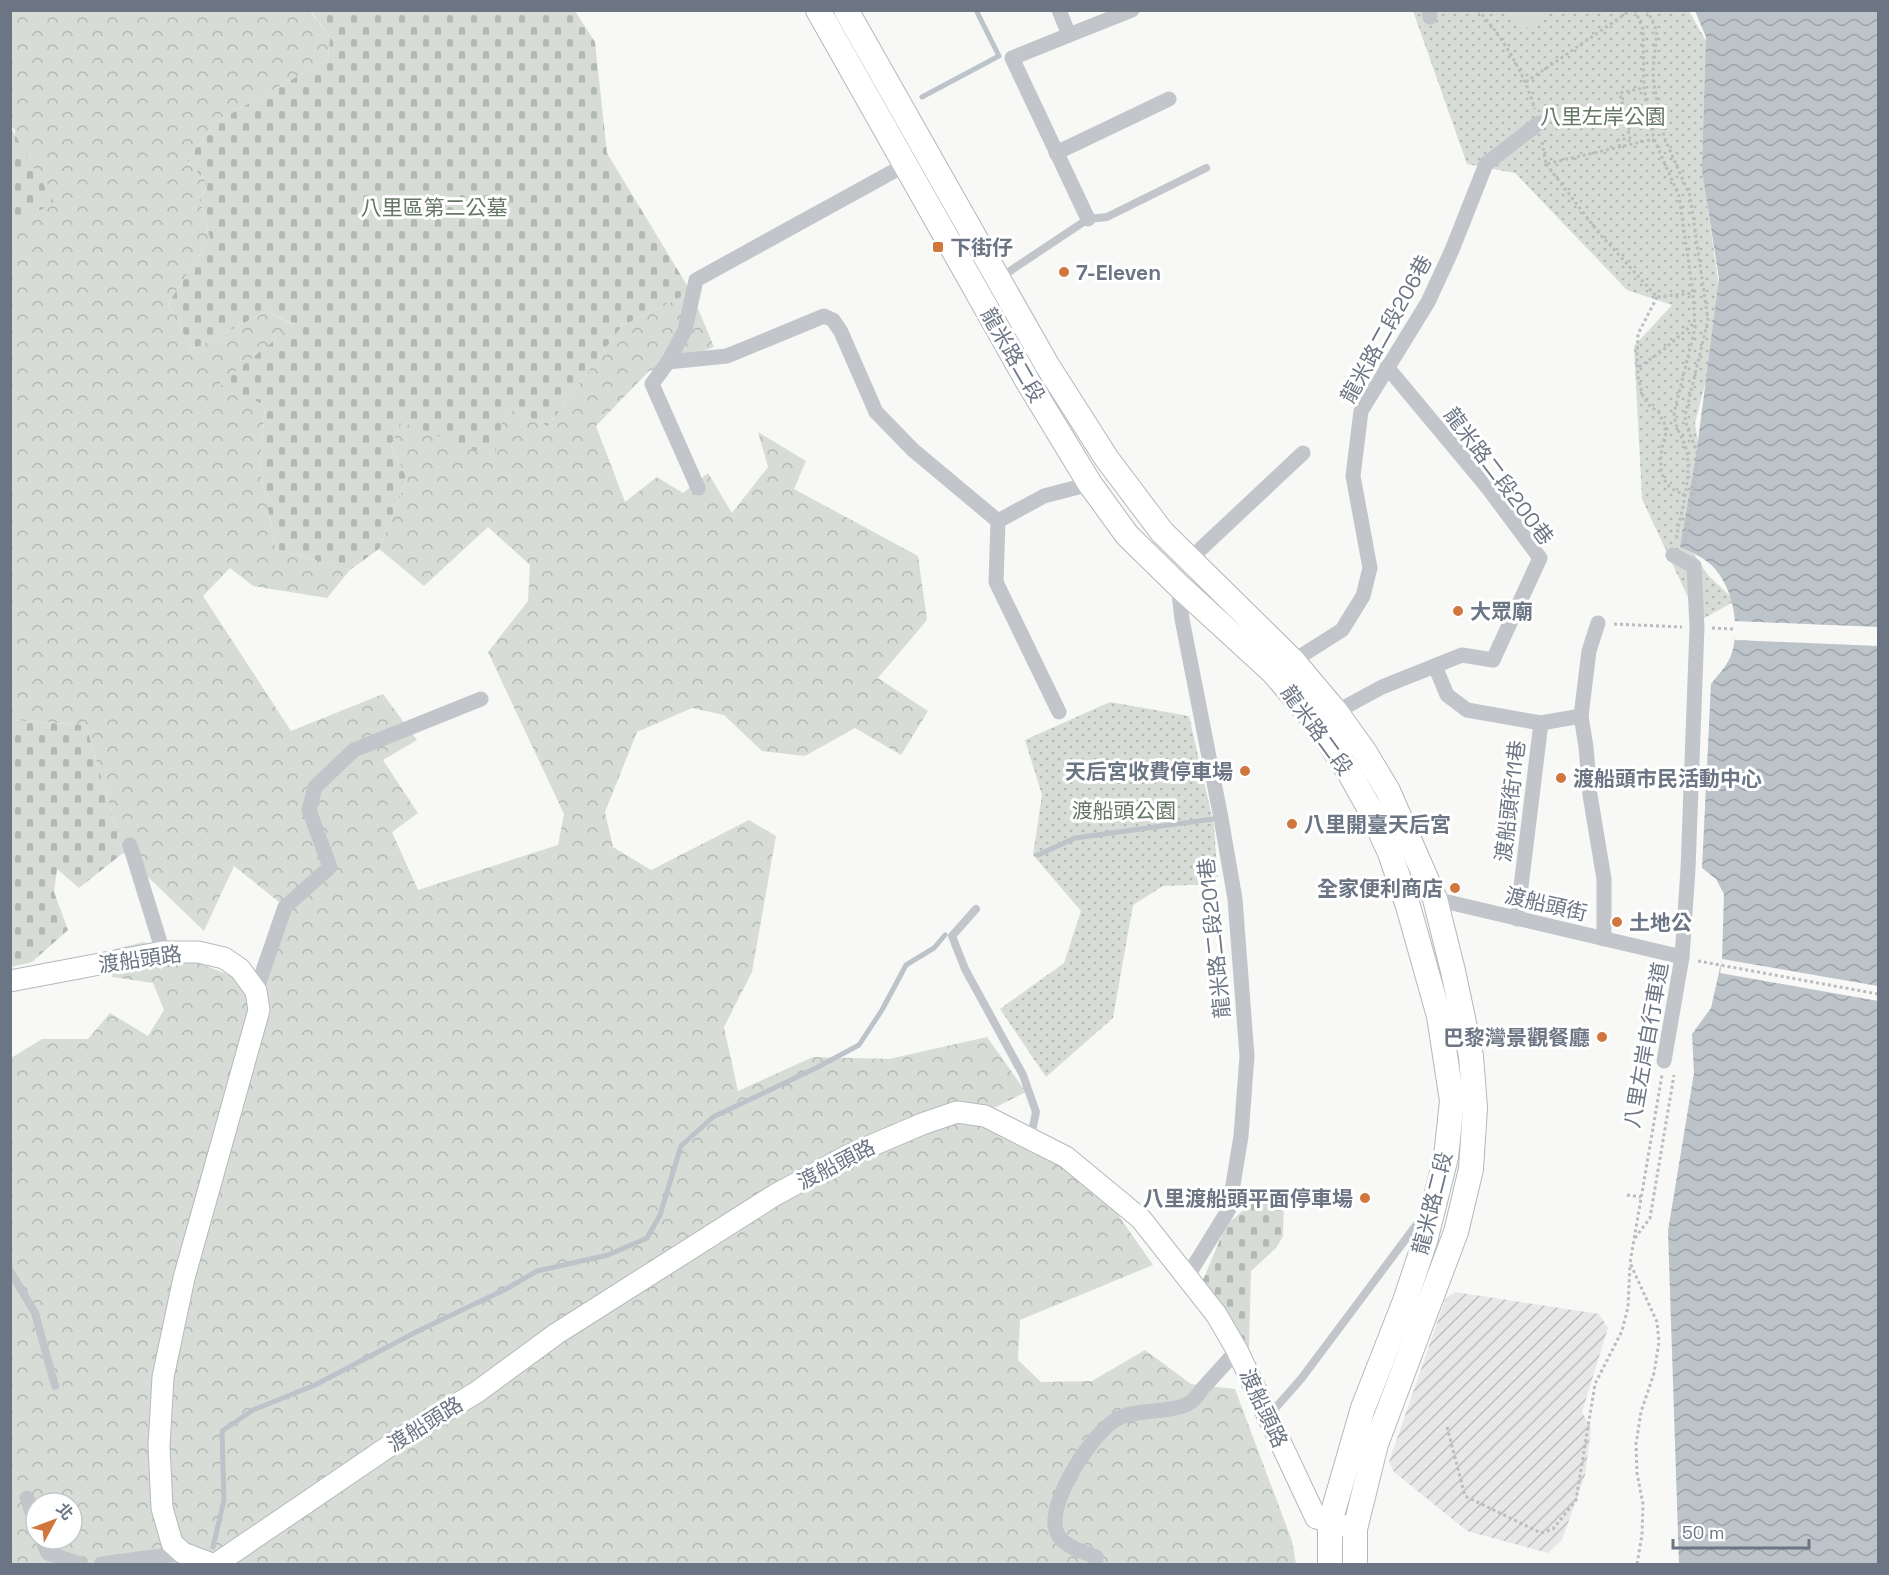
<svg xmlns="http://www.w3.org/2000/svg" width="1889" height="1575" font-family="'Space Grotesk','Noto Sans TC',sans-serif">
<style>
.industrial{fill:url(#industrial-furrows)}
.forest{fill:url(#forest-crowns);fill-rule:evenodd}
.cemetery{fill:url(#cemetery-stones)}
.park{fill:url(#park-dots)}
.pitch{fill:#d7ddd6}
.water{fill:url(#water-waves)}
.pier{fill:#f8f8f6}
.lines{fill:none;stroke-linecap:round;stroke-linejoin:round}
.stream{stroke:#bcc3c9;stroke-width:5}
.secondary-casing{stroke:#b5b8bd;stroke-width:23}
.primary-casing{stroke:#b4b7bb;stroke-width:26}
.path{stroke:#babcbf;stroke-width:3;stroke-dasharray:3 3;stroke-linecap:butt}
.lane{stroke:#c2c5c9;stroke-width:8}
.street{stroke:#c2c5c9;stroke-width:15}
.secondary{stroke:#fff;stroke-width:21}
.primary{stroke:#fff;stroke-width:24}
.poi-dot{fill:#d1773e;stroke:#fff;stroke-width:2}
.labels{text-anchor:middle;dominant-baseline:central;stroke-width:6;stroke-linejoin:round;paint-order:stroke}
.park-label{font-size:21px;fill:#667765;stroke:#fff}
.poi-label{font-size:21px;font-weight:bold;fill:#6b7584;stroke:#fff;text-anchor:start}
.street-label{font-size:21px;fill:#6b7584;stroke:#fff}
</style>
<defs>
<pattern id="industrial-furrows" width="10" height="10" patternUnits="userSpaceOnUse" patternTransform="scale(1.5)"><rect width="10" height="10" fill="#e6e7e6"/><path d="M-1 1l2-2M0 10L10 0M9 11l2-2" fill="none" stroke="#bec0c0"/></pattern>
<pattern id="forest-crowns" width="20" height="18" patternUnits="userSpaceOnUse" patternTransform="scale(1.5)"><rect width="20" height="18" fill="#d7ddd6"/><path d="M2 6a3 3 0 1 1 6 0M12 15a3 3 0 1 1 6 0" fill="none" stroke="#b2b8b3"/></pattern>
<pattern id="cemetery-stones" width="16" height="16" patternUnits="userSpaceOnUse" patternTransform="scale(1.5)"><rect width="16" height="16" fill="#d7ddd6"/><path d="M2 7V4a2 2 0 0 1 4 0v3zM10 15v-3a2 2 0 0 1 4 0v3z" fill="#b2b8b3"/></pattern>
<pattern id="park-dots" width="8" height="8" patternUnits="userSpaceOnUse" patternTransform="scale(1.5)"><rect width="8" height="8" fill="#d7ddd6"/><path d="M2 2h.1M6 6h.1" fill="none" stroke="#b2b8b3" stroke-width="1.8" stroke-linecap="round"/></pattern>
<pattern id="water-waves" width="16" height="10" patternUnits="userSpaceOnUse" patternTransform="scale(1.5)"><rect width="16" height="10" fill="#bcc3c9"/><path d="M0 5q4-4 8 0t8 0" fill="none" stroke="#9da3a9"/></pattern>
</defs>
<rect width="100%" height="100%" fill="#f8f8f6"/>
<path class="industrial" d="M1455,1292L1599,1314L1608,1328L1582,1412L1591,1428L1585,1475L1562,1540L1548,1553L1467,1531L1394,1472L1389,1462L1445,1300Z"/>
<path class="forest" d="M11,11H310L330,37L328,59L216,122L187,160L208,184L200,200L210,238L168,304L192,350L267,311L295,326L265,405L260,470L276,549L350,570L327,598L253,586L230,568L203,596L291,731L383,694L417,740L383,760L418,813L392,832L418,890L558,845L564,814L488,652L528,601L530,565L488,527L424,586L379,549L407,479L391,445L402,422L506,407L548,426L622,326L691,292L714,347L649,371L596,426L625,502L657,477L683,493L708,473L732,513L768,467L758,432L806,461L794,489L918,556L927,620L878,678L928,711L901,755L855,728L805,756L762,751L724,715L692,708L637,732L605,812L613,847L651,870L749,820L776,836L752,972L724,1027L738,1091L813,1057L889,1059L987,1037L1026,1092L972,1119L1038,1147L1098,1186L1153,1265L1020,1320L1018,1360L1041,1382L1092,1381L1145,1350L1191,1384L1235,1389L1292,1541L1296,1564H11V1058L42,1039H88L110,1013L148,1036L164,1010L153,983L112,977L115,949L144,942L258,986L284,906L234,866L204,931L123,853L86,725L11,720V221L15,223V130L11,126ZM36,1503H72V1539H36Z"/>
<g class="cemetery">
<path d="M310,10L575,11L595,42L607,153L691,292L622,326L548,426L506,407L494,457L402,422L391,445L407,479L379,549L350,570L276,549L260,470L265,405L219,384L294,325L267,311L192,350L168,304L210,238L200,200L208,184L187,160L216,122L328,59L330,37Z"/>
<path d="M10,126L54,203L15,223L10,221Z"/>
<path d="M11,720L86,725L123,853L79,888L57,869L54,892L68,930L32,962L11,967Z"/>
<path d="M1277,1192L1284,1199L1283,1236L1276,1248L1251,1271L1249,1349L1203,1280L1226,1225L1258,1198Z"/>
</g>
<g class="park">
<path d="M1413,11H1689L1706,41L1707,203L1723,315L1695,423L1705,487L1687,544L1708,575L1735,601L1699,621L1642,499L1634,346L1672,305L1627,290L1515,173L1467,164Z"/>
<path d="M1110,702L1189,716L1214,825L1218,884L1163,886L1133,905L1113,1018L1046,1077L1000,1009L1064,963L1081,911L1033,855L1042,795L1025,740Z"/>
</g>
<path class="pitch" d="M1510,11H1553L1523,30Z"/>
<path class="water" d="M1695,11H1878V1564H1679L1668,1231L1694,1073L1692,1034L1711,1008L1722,959L1724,894L1716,879L1702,868L1711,684C1718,675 1725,668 1730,658C1742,629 1733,583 1709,563C1700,556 1690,551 1680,547L1696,456L1719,279L1702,170L1706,37Z"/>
<g class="pier">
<path d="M1734,621L1878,627V646L1735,640Z"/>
<path d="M1722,959L1878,986V1001L1720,973Z"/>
</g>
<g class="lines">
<g class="stream">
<path d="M922,97L999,56L976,10"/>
<path d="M1038,855L1075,838L1213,819"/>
<path d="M213,1547L224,1500L222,1431L253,1410L315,1385L420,1330L506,1289L537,1271L608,1255L647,1238L660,1215L681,1146L713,1117L818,1067L859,1045L882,1010L906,965L934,948L945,935"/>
</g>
<g class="secondary-casing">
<g id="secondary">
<path d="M10,981L163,952H198L224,958L240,969L256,991L259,1010L184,1278L163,1377L159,1446L162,1508L172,1543L183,1553L212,1564"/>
<path d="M216,1564L404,1436L477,1392L556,1334L775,1195L847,1156L922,1124L957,1112L985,1116L1066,1157L1141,1219L1216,1314L1237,1350L1316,1518L1355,1529"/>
</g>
</g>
<g class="primary-casing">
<g id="primary">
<path d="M818,10L1028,382L1090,484L1127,535L1178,585L1274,673L1318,725L1349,772L1371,811L1390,853L1408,906L1439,1016L1452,1101L1446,1157L1425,1241L1405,1301L1363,1408L1330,1522V1564"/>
<path d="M846,10L1047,365L1107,459L1162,532L1293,661L1336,712L1364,751L1388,791L1435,899L1453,971L1471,1056L1475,1108L1471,1169L1456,1232L1376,1444L1355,1529V1564"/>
</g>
</g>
<g class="path">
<path d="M1478,10C1504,39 1523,71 1535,109"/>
<path d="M1635,10L1643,29L1644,88L1649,117L1654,139L1679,196L1693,293L1695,328L1674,413C1675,430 1685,439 1687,453C1691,481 1681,512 1676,539"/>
<path d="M1647,10L1657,31L1653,71L1654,85L1664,137L1690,196L1708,320L1685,416C1686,430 1695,443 1698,457L1685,544"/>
<path d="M1526,82L1631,10"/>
<path d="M1542,142L1546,164L1654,139"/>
<path d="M1620,147L1618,140L1630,138L1620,93L1643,88"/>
<path d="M1546,164L1599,233L1657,297L1693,293"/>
<path d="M1657,297L1638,334L1637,357L1638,378L1643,396L1649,405L1659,413L1667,429C1662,446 1654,473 1671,488C1674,491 1680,492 1684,495"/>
<path d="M1639,367L1662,351L1694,323"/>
<path d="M1614,624L1682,627"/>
<path d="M1712,628L1735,629"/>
<path d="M1698,961L1878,994"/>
<path d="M1627,1195L1641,1197"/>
<path d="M1635,1238L1650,1218L1674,1075"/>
<path d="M1447,1427L1465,1496L1541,1533L1553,1529L1576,1500L1595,1384L1622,1331L1628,1307L1630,1264"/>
<path d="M1637,1564L1642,1535L1643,1504L1637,1473L1636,1444L1641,1412L1654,1373L1659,1342L1657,1322L1630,1263L1662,1075"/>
</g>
<g class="lane">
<path d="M1001,277L1088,219L1107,217L1206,168"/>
<path d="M976,909L952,936L965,969L1023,1075L1036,1112L1031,1136"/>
<path d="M10,1271L35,1313L55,1386"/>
<path d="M1271,1413L1301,1379L1423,1216"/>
</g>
<g class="street">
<path d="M1059,10L1069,35L1012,58L1088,219"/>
<path d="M1429,10L1430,17"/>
<path d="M1069,35L1132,10"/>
<path d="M1056,153L1169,99"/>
<path d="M668,362L727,356L824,316L833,320L841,332L876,412L913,450L998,521L1044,496L1090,484"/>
<path d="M698,488L652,384L668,362L685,330L696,280L905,165"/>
<path d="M998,521L996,582L1059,712"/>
<path d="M1189,560L1303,453"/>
<path d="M1178,585L1182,619L1221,818L1235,899L1247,1056L1241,1136L1229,1209L1187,1277"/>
<path d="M1598,623L1589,651L1581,716L1586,747L1590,795L1604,879V939"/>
<path d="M1293,661L1342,630L1363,596L1370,568L1353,476L1361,411L1428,302L1452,250L1486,164L1539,123"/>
<path d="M1435,666L1447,695L1467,710L1541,723L1581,716"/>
<path d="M1336,712L1382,687L1462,655L1493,660L1540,558L1488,488L1387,367"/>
<path d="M130,845L163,952"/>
<path d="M1435,899L1682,957"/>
<path d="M1517,919L1541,723"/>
<path d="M256,991L285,907L330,867L309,810L315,787L354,750L481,699"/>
<path d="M1664,1061L1682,957L1688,869L1697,627L1694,566L1673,555"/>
<path d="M27,1498L36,1522"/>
<path d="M42,1539L48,1553L80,1564"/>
<path d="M101,1564L183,1553"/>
<path d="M1096,1564V1557C1082,1551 1060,1546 1056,1530C1047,1502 1094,1429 1119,1418C1140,1408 1172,1414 1191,1402C1195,1399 1200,1392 1203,1388C1214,1376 1226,1363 1237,1350"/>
</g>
<use href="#secondary" class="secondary"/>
<use href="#primary" class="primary"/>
</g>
<g class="poi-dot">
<rect x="932" y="241" width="12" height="12" rx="3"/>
<circle cx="1064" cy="272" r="6"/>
<circle cx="1458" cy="611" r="6"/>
<circle cx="1245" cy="771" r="6"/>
<circle cx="1561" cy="778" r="6"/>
<circle cx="1292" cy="824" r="6"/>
<circle cx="1455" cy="888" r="6"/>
<circle cx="1617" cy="922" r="6"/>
<circle cx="1602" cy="1037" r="6"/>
<circle cx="1365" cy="1198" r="6"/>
</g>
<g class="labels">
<g class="park-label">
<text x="1603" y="116">八里左岸公園</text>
<text x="434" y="207">八里區第二公墓</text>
<text x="1124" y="810">渡船頭公園</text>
</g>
<g class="poi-label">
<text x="950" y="247">下街仔</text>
<text x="1076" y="272">7-Eleven</text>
<text x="1470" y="611">大眾廟</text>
<text x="1233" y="771" text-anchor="end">天后宮收費停車場</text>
<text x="1573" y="778">渡船頭市民活動中心</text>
<text x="1304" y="824">八里開臺天后宮</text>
<text x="1443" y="888" text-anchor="end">全家便利商店</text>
<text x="1629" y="922">土地公</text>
<text x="1590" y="1037" text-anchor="end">巴黎灣景觀餐廳</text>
<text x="1353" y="1198" text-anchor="end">八里渡船頭平面停車場</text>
</g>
<g class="street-label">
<text transform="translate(1386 329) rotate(-61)">龍米路二段206巷</text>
<text transform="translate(1013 355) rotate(60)">龍米路二段</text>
<text transform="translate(1499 476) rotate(53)">龍米路二段200巷</text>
<text transform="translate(1317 730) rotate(54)">龍米路二段</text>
<text transform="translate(1510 801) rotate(-83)">渡船頭街11巷</text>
<text transform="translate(1546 904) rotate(13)">渡船頭街</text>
<text transform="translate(1214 938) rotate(-96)">龍米路二段201巷</text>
<text transform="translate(140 959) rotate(-8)">渡船頭路</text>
<text transform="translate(1646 1045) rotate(-80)">八里左岸自行車道</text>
<text transform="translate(836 1164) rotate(-27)">渡船頭路</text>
<text transform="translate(1432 1203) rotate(-76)">龍米路二段</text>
<text transform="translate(1264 1408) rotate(65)">渡船頭路</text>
<text transform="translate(425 1424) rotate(-32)">渡船頭路</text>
</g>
</g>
<rect width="1889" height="1575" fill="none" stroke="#6b7584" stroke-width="24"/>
<g transform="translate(54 1521) rotate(49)"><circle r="28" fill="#ffffff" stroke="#c4c8ce" stroke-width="1.5"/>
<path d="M0-4.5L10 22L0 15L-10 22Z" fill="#d1773e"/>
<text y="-9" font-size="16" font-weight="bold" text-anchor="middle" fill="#6b7584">北</text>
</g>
<path d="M1673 1539v9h136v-9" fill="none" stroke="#6b7584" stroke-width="3"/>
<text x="1682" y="1539" font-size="18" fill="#6b7584" stroke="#ffffff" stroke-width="4.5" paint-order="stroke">50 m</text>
</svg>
